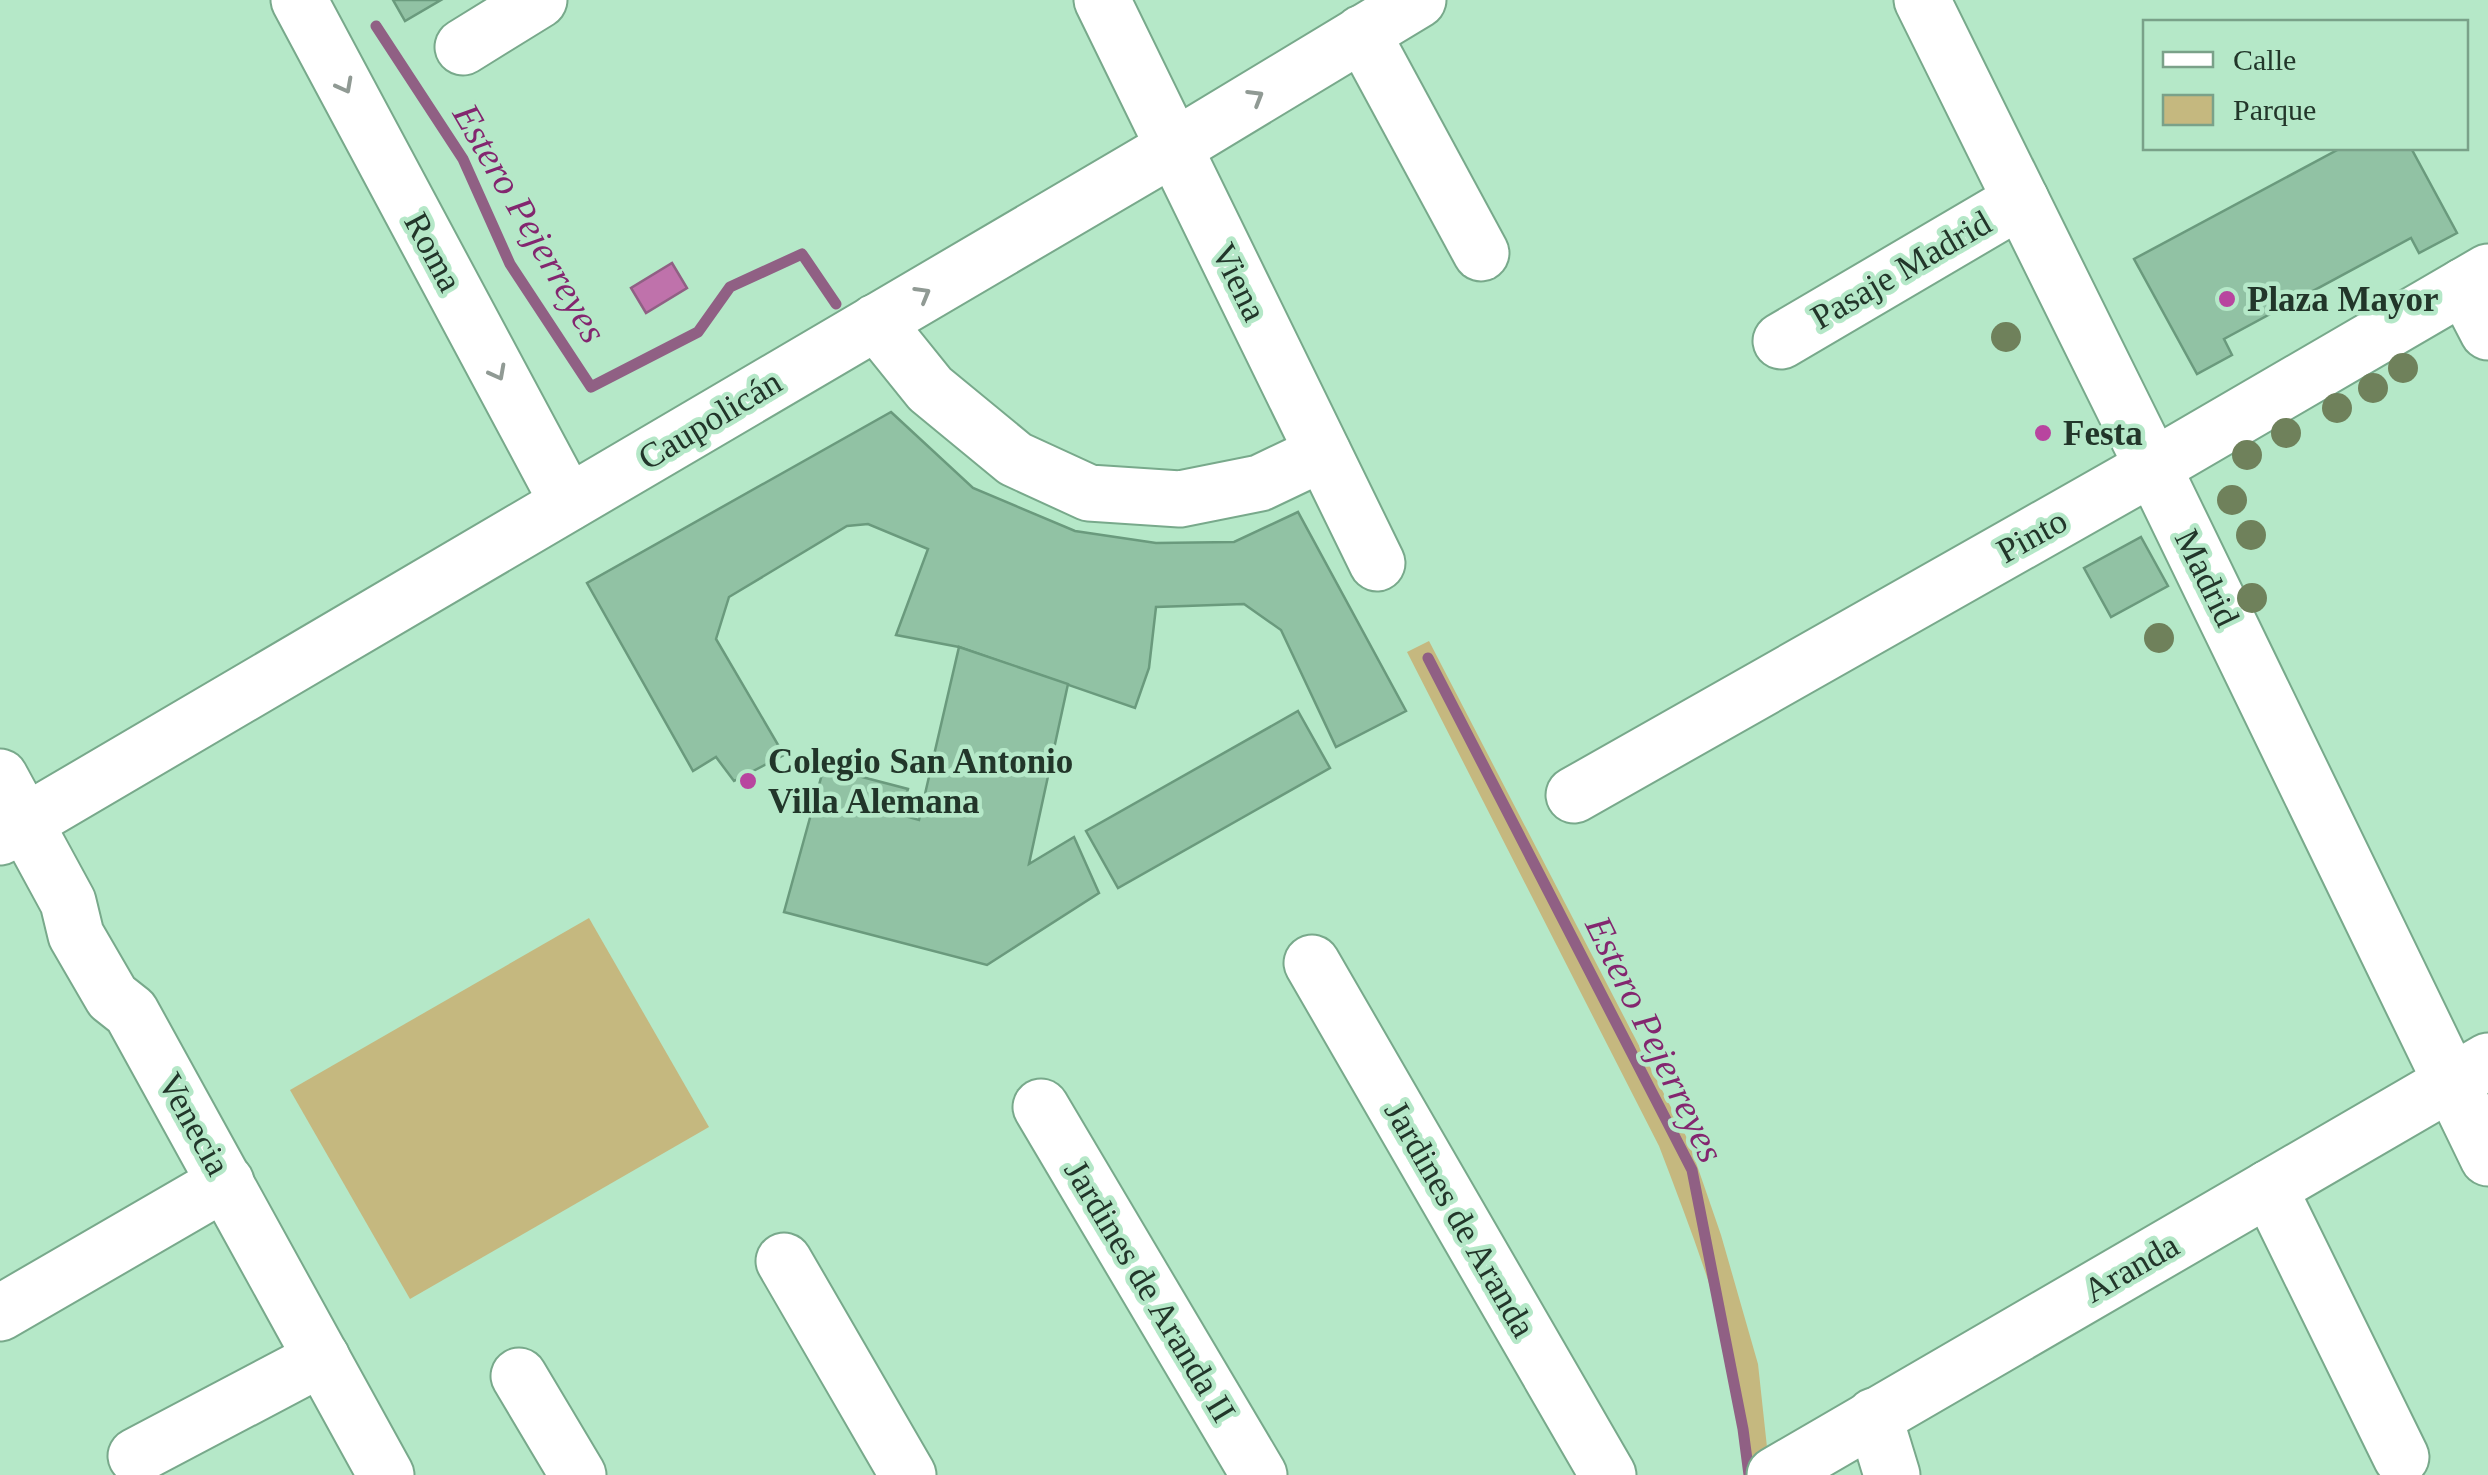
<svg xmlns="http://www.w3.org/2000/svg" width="2488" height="1475" font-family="Georgia,serif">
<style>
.green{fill:#c5b87f}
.water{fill:#bf72ab;stroke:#906084;stroke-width:2.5}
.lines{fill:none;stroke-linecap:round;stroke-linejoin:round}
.stream{stroke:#906084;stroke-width:11}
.building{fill:#91c2a4;stroke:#6a9a7d;stroke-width:2.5}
.minor-casing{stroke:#78a98b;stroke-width:59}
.minor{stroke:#fff;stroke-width:55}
.tree{fill:#6f815b}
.oneway{stroke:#909a94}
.poi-dot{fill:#b8459f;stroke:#b5e8c8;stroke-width:4}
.labels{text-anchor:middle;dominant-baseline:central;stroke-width:9;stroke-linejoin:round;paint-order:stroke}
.street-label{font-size:35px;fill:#22362a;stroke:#b5e8c8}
.poi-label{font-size:35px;font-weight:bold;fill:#22362a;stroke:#b5e8c8;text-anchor:start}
.water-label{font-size:38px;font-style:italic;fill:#83266f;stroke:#b5e8c8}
</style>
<rect width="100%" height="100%" fill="#b5e8c8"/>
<g class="green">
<path d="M1429,641L1689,1142L1721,1235L1758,1364L1770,1475H1748C1743,1362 1699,1251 1659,1146L1407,652Z"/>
<path d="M589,918L709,1127L410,1299L290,1090Z"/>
</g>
<path class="water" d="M672,263L687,288L646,313L631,288Z"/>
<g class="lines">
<g class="stream">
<path d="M376,26L463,159L510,264L591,387L698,332L730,287L802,254L836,304"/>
<path d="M1428,658L1692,1170L1743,1429L1749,1475"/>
</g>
</g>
<g class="building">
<path d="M393,0H441L405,21Z"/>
<path d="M2341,148H2411L2457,233L2419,253L2411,238L2224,339L2232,355L2197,374L2134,259Z"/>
<path d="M891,412L973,488L1075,531L1156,543L1234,542L1298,512L1406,711L1336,747L1281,630L1244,604L1156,607L1149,668L1135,708L959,647L896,635L928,549L868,524L847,526L729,597L716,639L784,755L734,781L716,757L693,771L587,583Z"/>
<path d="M2141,537L2168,586L2111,617L2084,568Z"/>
<path d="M959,647L1068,684L1029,864L1074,837L1099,893L987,965L784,912L824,767L908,789L901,815L919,820Z"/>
<path d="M1298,711L1330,768L1118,888L1086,831Z"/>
</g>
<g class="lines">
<g class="minor-casing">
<g id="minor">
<path d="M299,0L568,503"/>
<path d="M1102,0L1377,563"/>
<path d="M1922,0L2153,467L2488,1158"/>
<path d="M1362,33L1481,253"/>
<path d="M463,47L539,0"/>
<path d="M2464,286L2488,332"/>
<path d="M876,322L930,389L1015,459L1089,493L1180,499L1260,483L1323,453"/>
<path d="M1781,341L2021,200"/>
<path d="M0,777L68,902L76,935L112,997L131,1012L386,1475"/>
<path d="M1574,795L2153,467L2488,272"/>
<path d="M0,837L1173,148L1418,0"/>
<path d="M1312,963L1608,1475"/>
<path d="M1041,1107L1259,1475"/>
<path d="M2269,1188L2401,1457"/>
<path d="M784,1261L908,1475"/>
<path d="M0,1313L226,1182"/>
<path d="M519,1376L578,1475"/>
<path d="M1874,1416L1892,1475"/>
<path d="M136,1456L322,1358"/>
<path d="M1775,1475L2488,1061"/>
</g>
</g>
<use href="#minor" class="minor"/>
</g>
<g class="tree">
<circle cx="2006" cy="337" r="15"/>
<circle cx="2403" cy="368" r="15"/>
<circle cx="2373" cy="388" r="15"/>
<circle cx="2337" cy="408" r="15"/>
<circle cx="2286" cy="433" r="15"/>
<circle cx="2247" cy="455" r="15"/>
<circle cx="2232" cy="500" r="15"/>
<circle cx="2251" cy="535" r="15"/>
<circle cx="2252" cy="598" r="15"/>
<circle cx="2159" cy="638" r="15"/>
</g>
<defs><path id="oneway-chevron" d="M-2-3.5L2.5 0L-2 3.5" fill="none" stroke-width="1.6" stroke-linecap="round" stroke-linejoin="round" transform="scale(2.5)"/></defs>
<g class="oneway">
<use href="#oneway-chevron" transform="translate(345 86) rotate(62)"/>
<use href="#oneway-chevron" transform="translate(1256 97) rotate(-31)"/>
<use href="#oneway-chevron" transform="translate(923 294) rotate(-30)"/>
<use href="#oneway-chevron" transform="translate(498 373) rotate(62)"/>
</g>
<g class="poi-dot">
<circle cx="2227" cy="299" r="10"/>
<circle cx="2043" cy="433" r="10"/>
<circle cx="748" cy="781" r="10"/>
</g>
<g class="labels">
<g class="street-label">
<text transform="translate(433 252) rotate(62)">Roma</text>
<text transform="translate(1901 270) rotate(-30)">Pasaje Madrid</text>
<text transform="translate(1239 282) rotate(64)">Viena</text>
<text transform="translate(710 420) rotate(-31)">Caupolicán</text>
<text transform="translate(2032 536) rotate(-29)">Pinto</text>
<text transform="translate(2207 578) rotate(64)">Madrid</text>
<text transform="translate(194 1124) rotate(61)">Venecia</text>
<text transform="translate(1460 1219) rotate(60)">Jardines de Aranda</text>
<text transform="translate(2131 1268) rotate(-30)">Aranda</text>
<text transform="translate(1150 1291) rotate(59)">Jardines de Aranda II</text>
</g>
<g class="poi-label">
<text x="2247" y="299">Plaza Mayor</text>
<text x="2063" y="433">Festa</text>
<text x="768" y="761">Colegio San Antonio<tspan x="768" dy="40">Villa Alemana</tspan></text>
</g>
<g class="water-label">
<text transform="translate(530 223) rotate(60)">Estero Pejerreyes</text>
<text transform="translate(1655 1039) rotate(64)">Estero Pejerreyes</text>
</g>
</g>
<rect x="2143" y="20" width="325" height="130" fill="#b5e8c8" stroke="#7aa189" stroke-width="2.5"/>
<rect x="2163" y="52" width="50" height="15" fill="#ffffff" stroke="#7aa189" stroke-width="2.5"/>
<text x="2233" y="70" font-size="30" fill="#22362a">Calle</text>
<rect x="2163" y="95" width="50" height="30" fill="#c5b87f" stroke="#7aa189" stroke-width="2.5"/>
<text x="2233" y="120" font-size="30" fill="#22362a">Parque</text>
</svg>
